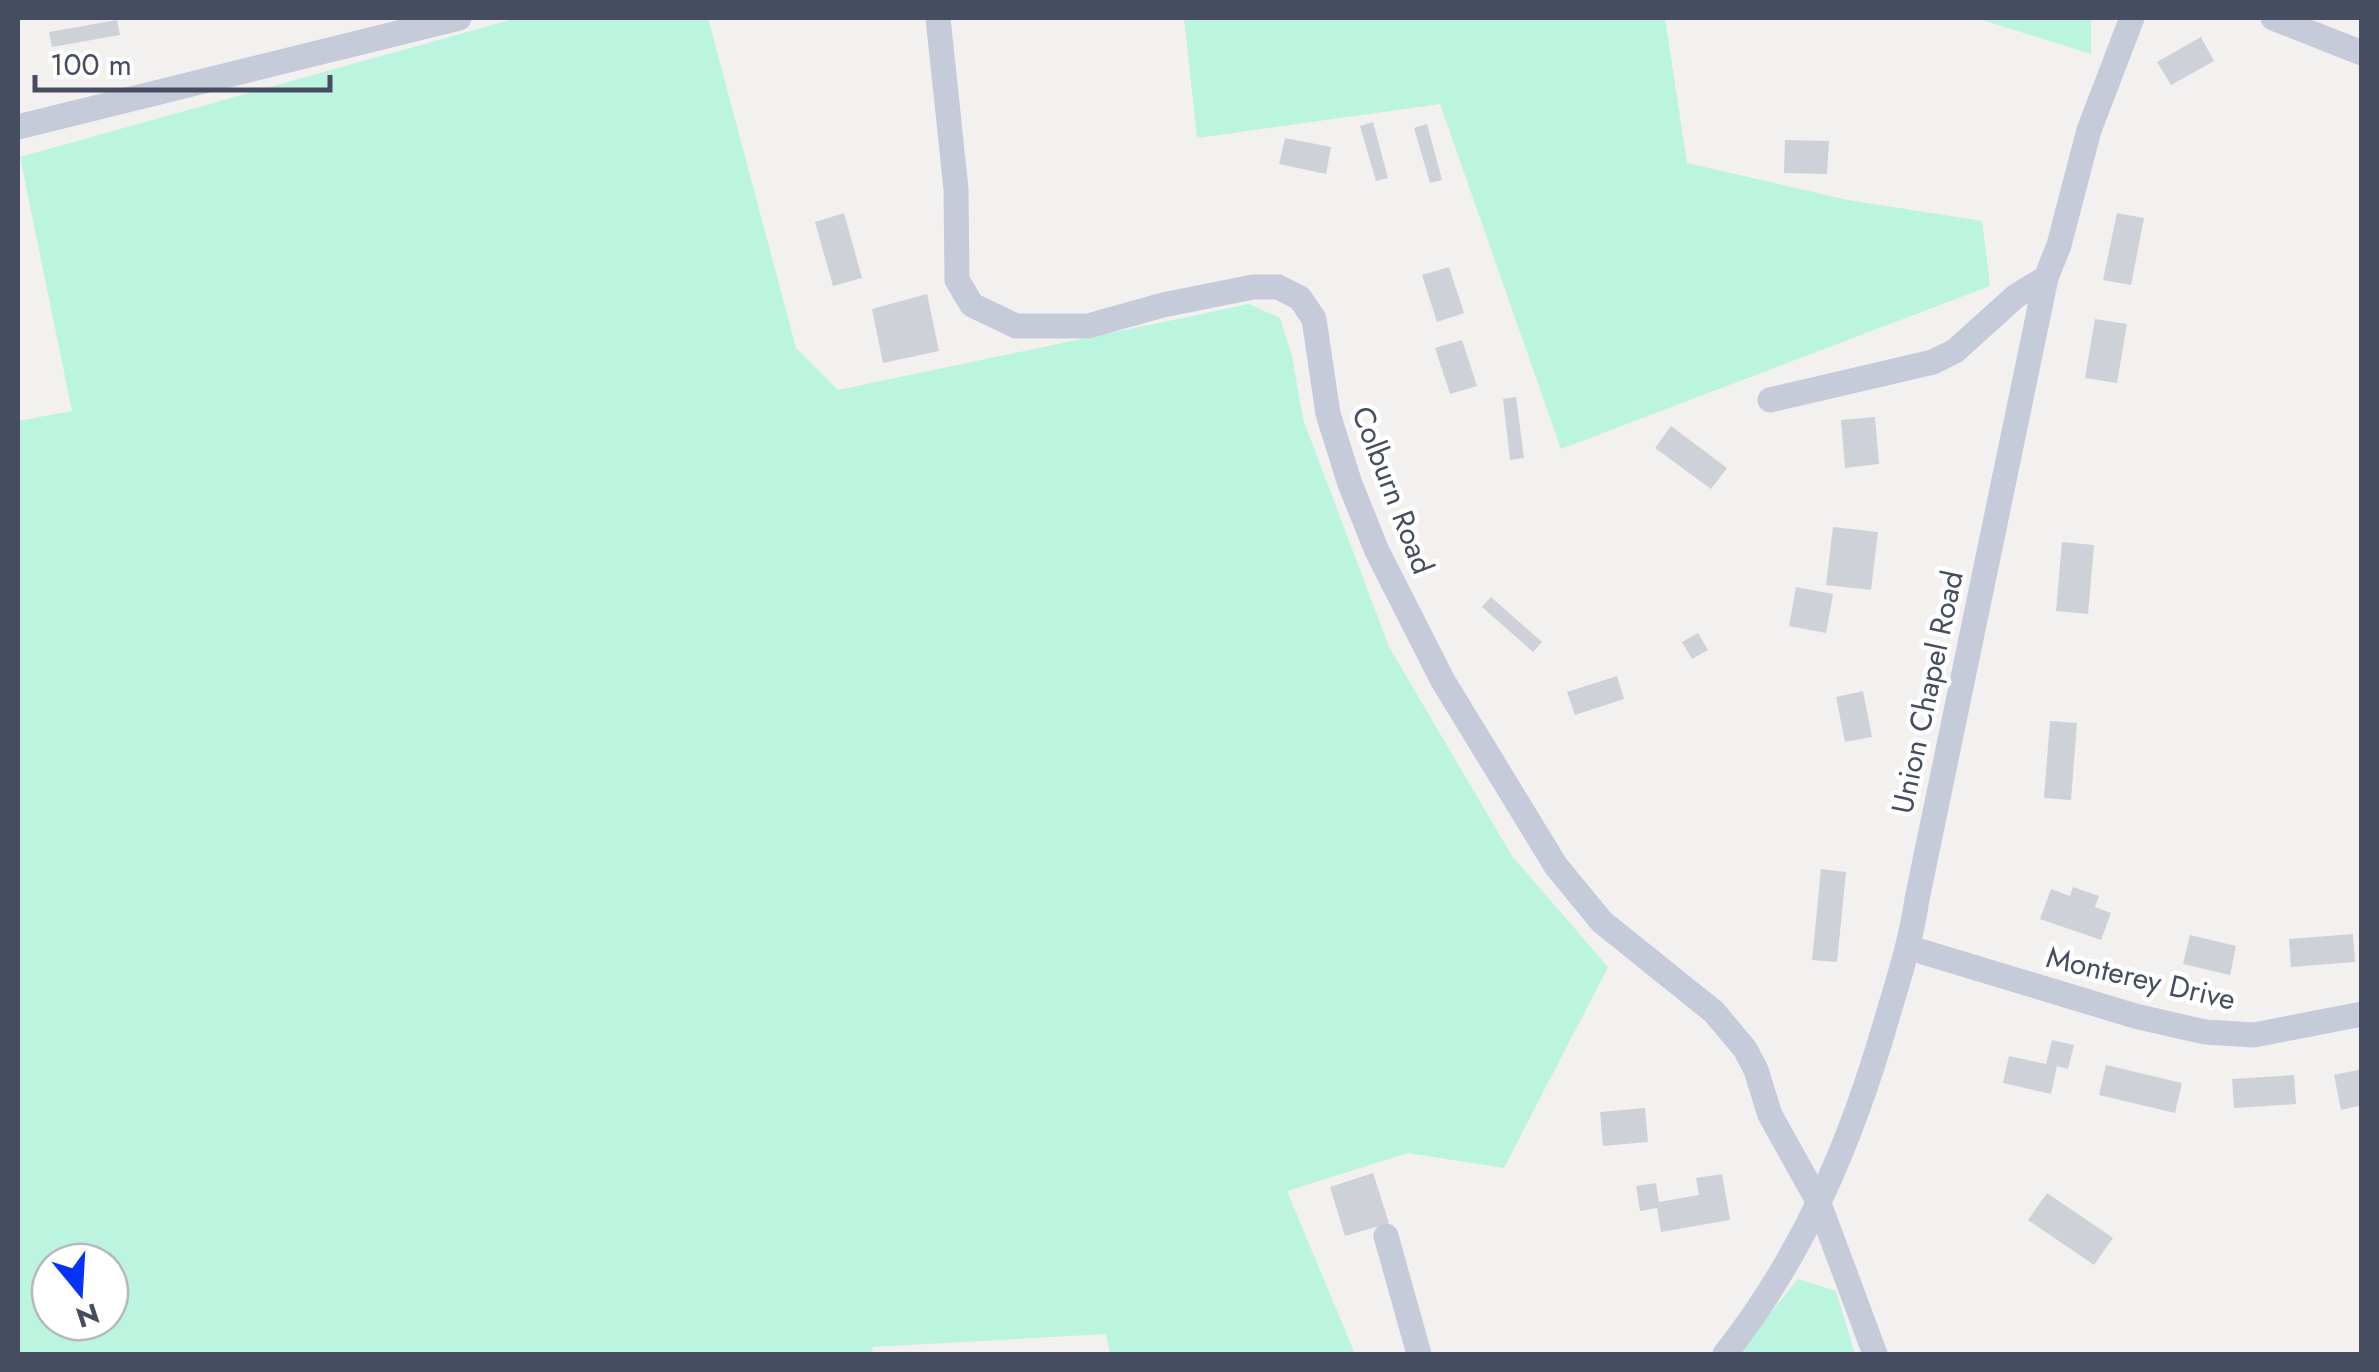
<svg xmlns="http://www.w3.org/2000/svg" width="2379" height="1372" font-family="Jost,sans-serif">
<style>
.green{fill:#bbf4df;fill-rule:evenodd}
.building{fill:#cfd1d8}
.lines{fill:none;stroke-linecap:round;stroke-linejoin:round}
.minor{stroke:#c6cbda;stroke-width:25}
.labels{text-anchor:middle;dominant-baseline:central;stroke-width:9;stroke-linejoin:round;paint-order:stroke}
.street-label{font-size:30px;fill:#464d60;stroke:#fff}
</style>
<rect width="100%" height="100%" fill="#f3f1f0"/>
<g class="green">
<path d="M517,18H708L796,348L838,390L1249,304L1280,318L1292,356L1303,419L1389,647L1512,856L1608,967L1504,1168L1408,1153L1287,1191L1355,1354H1110L1106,1334L872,1347L873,1354H18V421L72,411L20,157ZM50,1262H110V1322H50Z"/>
<path d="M1184,18H1665L1687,163L1848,200L1982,221L1990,286L1561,449L1440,104L1197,138Z"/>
<path d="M1976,18H2091V54Z"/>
<path d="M1798,1279L1836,1291L1855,1354H1737Z"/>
</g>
<g class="building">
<path d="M117,20L120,35L52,47L49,32Z"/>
<path d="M2201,37L2214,61L2171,85L2157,62Z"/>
<path d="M1373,122L1388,178L1376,181L1360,126Z"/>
<path d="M1427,124L1442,180L1430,183L1414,128Z"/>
<path d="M1285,138L1331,147L1326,174L1279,164Z"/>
<path d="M1785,140L1829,141L1827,174L1784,173Z"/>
<path d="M844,213L862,278L833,286L815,222Z"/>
<path d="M2117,213L2144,218L2131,285L2103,280Z"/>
<path d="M1449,267L1464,313L1437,322L1422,275Z"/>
<path d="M927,294L939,351L883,363L872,309Z"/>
<path d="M2095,319L2127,324L2117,383L2085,378Z"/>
<path d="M1462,340L1477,386L1450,394L1435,348Z"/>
<path d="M1516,397L1524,458L1510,460L1503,399Z"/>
<path d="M1875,417L1879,464L1845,468L1841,420Z"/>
<path d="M1671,426L1727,468L1711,489L1655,448Z"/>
<path d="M1833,527L1878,532L1871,590L1826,585Z"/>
<path d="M2062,542L2094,545L2088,614L2056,611Z"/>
<path d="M1796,587L1833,594L1826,633L1789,626Z"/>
<path d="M1491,597L1542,642L1533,652L1482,607Z"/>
<path d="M1698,633L1708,650L1692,659L1682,642Z"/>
<path d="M1617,676L1624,699L1575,715L1567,692Z"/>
<path d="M1863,691L1872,737L1845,742L1836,697Z"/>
<path d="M2050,721L2077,723L2071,800L2044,798Z"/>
<path d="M1821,869L1846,872L1837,962L1812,960Z"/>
<path d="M2073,887L2099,896L2095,907L2111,913L2101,940L2040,919L2051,889L2070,896Z"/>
<path d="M2353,934L2355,962L2291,967L2289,939Z"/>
<path d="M2190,935L2236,946L2230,975L2183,964Z"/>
<path d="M2052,1040L2074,1045L2068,1069L2057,1066L2051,1094L2003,1083L2009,1056L2046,1064Z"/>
<path d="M2106,1065L2182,1083L2175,1113L2099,1095Z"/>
<path d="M2362,1069V1105L2341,1110L2334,1075Z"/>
<path d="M2294,1075L2296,1104L2234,1108L2232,1079Z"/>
<path d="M1645,1108L1648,1142L1603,1146L1600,1112Z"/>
<path d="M1373,1173L1389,1223L1345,1236L1330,1187Z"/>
<path d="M1722,1174L1730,1220L1661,1232L1657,1208L1640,1211L1636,1186L1656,1183L1659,1202L1699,1195L1696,1178Z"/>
<path d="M2047,1193L2113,1238L2094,1265L2028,1220Z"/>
</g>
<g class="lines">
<g class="minor">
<path d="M938,18L956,189L957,280L972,305L1016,326H1088L1163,305L1253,287H1278L1300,298L1314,319L1328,414L1350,484L1377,551L1443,681L1556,866L1602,922L1714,1012L1745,1049L1756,1070L1770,1115L1818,1201L1875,1354"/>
<path d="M2273,18L2362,53"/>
<path d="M18,127L459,18"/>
<path d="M1770,400L1933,362L1955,351L2016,296L2046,278"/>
<path d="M1910,948L2135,1016L2205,1032L2254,1035L2362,1014"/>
<path d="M1386,1236L1419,1354"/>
<path d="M1725,1354C1804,1254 1852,1140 1887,1018C1899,978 1911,941 1917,899L2046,278L2059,245L2089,130L2132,18"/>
</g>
</g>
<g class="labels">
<g class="street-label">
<text transform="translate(1393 490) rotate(69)">Colburn Road</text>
<text transform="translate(1927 692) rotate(-78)">Union Chapel Road</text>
<text transform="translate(2141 978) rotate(13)">Monterey Drive</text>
</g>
</g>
<rect width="2379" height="1372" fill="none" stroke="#464d60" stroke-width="40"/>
<g transform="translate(80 1292) rotate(162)"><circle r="48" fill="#ffffff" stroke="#b5b8bf" stroke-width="2.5"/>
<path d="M0-8L18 38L0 25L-18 38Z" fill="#0634f7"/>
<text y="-15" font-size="28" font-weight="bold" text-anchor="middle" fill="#464d60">N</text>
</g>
<path d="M35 75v15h295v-15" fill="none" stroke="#464d60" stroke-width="5"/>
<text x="50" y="75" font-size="30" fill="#464d60" stroke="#ffffff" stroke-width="8" paint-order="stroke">100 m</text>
</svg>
